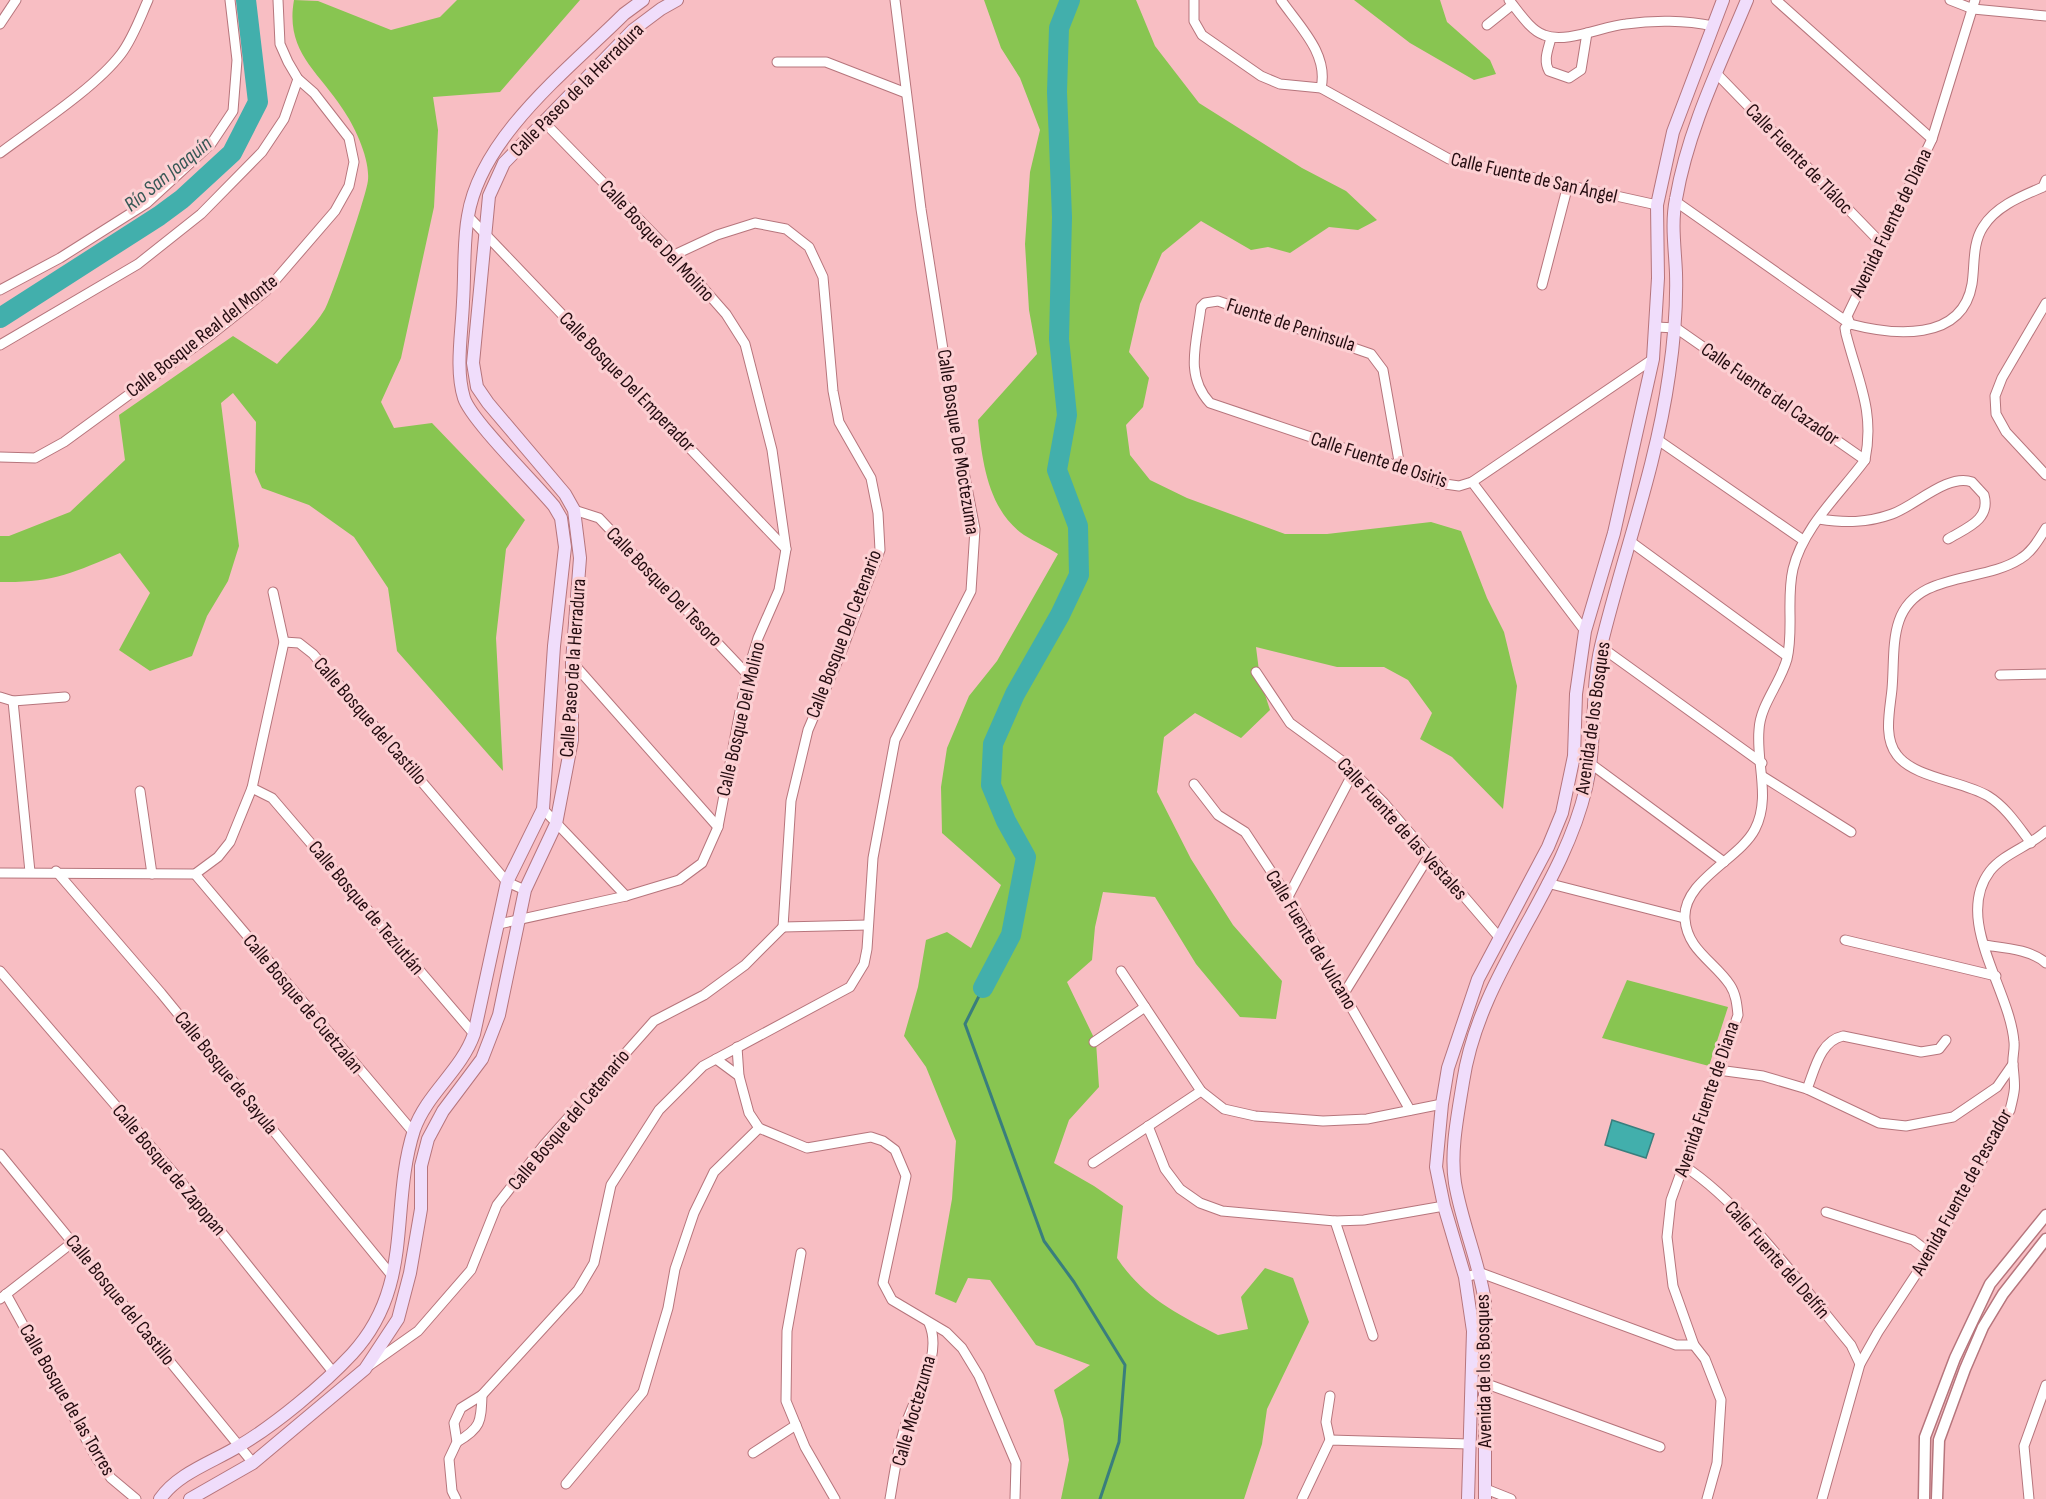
<svg xmlns="http://www.w3.org/2000/svg" width="2046" height="1499" font-family="'Sofia Sans Condensed',sans-serif">
<style>
.green{fill:#88c551}
.water{fill:#42afac;stroke:#397e7d;stroke-width:1.5}
.lines{fill:none;stroke-linecap:round;stroke-linejoin:round}
.stream{stroke:#397e7d;stroke-width:3}
.river{stroke:#42afac;stroke-width:20}
.minor-casing{stroke:#b6757c;stroke-width:11}
.tertiary-casing{stroke:#b6757c;stroke-width:13}
.secondary-casing{stroke:#b6757c;stroke-width:14}
.minor{stroke:#fff;stroke-width:9}
.tertiary{stroke:#fff;stroke-width:10}
.secondary{stroke:#f0ddfb;stroke-width:12}
.labels{text-anchor:middle;dominant-baseline:central;stroke-width:6;stroke-linejoin:round;paint-order:stroke}
.street-label{font-size:20px;fill:#240c10;stroke:#fcd0d3}
.water-label{font-size:21px;font-style:italic;fill:#375856;stroke:#fcd0d3}
</style>
<rect width="100%" height="100%" fill="#f8bec3"/>
<g class="green">
<path d="M294,0L318,1L391,30L440,17L457,0H580L500,92L433,97L438,130L434,207L401,358L381,402L394,428L432,423L525,520L506,549L496,638L503,771L397,651L388,588L354,537L309,505L262,488L255,472L256,422L233,393L221,403L239,546L228,581L207,616L192,656L150,671L119,650L150,593L120,553C73,573 52,583 0,582V536H9L70,512L125,460L119,415L233,336L277,364C292,347 313,329 325,309C332,296 367,194 368,180C370,158 354,125 342,108C317,70 285,51 294,0Z"/>
<path d="M984,0H1136L1155,46L1199,103L1302,168L1346,191L1377,220L1358,230L1329,227L1290,253L1268,247L1251,250L1201,221L1162,253L1140,304L1129,352L1149,378L1143,407L1126,425L1130,455L1150,480L1187,498L1285,534H1327L1431,522L1461,531L1487,598L1504,632L1517,686L1503,809L1452,757L1420,739L1432,713L1408,680L1384,667H1337L1256,647L1260,679L1270,710L1241,738L1195,713L1164,737L1157,792L1191,859L1233,925L1282,981L1276,1019L1240,1017L1196,964L1155,897L1103,892L1095,927L1092,960L1067,982L1096,1042L1099,1087L1069,1120L1054,1163L1094,1186L1123,1206L1117,1258C1143,1297 1177,1314 1218,1335L1248,1329L1241,1297L1265,1268L1293,1278L1309,1322L1267,1409L1262,1444L1244,1499H1061L1069,1460L1063,1419L1054,1390L1090,1365L1036,1345L990,1280L968,1278L956,1303L935,1294L952,1199L956,1141L926,1067L904,1036L918,987L926,940L947,932L971,948L1001,885L942,833L941,787L947,748L969,696L997,661L1058,554C1047,547 1035,542 1024,535C988,510 982,461 978,420L1037,354L1029,310L1025,244L1030,172L1040,130L1020,78L1001,48Z"/>
<path d="M1354,0H1440L1447,22L1490,60L1496,74L1474,80L1410,43Z"/>
<path d="M1627,980L1728,1007L1709,1066L1602,1038Z"/>
</g>
<path class="water" d="M1612,1120L1654,1134L1646,1158L1605,1145Z"/>
<g class="lines">
<path class="stream" d="M983,988L965,1024L1044,1241L1074,1282L1125,1365L1119,1442L1100,1499"/>
<g class="river">
<path d="M0,318L159,216L182,199L232,153L258,102L246,0"/>
<path d="M983,988L1011,935L1026,857L1006,821L991,785L993,744L1015,694L1060,615L1079,575L1078,526L1057,470L1067,415L1059,339L1062,217L1057,92L1059,28L1070,0"/>
</g>
<g class="minor-casing">
<g id="minor">
<path d="M1194,0V21L1202,35L1261,76L1280,84L1321,88L1449,159L1657,205"/>
<path d="M1281,0C1299,26 1329,54 1321,88"/>
<path d="M1509,0C1519,12 1530,30 1544,35C1566,44 1603,26 1626,24C1653,20 1686,20 1713,26"/>
<path d="M1776,0L1932,139"/>
<path d="M1950,0L1973,9L2046,16"/>
<path d="M0,24L16,0"/>
<path d="M1487,25L1512,5"/>
<path d="M1551,38C1548,50 1543,60 1549,71L1569,78L1581,70L1587,33"/>
<path d="M777,62H826L906,93"/>
<path d="M1717,74L1882,244"/>
<path d="M0,153C36,126 95,88 121,54C133,38 140,18 148,0"/>
<path d="M1675,201L1850,324C1892,335 1962,343 1972,284C1975,265 1972,244 1983,227C1996,206 2022,196 2043,187L2046,180"/>
<path d="M468,216L786,549"/>
<path d="M674,255L717,235L755,223L786,229L809,247L823,277L833,391L839,422L871,478L878,513L880,550L841,653L808,730L791,801L783,927"/>
<path d="M1542,285L1568,185"/>
<path d="M0,290L60,258L147,203L211,144L233,111L237,60L230,0"/>
<path d="M2046,303L2002,378L1995,396L1996,414L2006,432L2046,475"/>
<path d="M1656,327L1676,328L1865,460"/>
<path d="M0,345L138,264L201,214L262,152L284,119L298,79"/>
<path d="M1658,440L1803,540"/>
<path d="M0,457L35,458L64,442L212,334L266,291L335,211L349,186L354,162L349,138L314,93L298,79L288,62L280,44L278,0"/>
<path d="M1400,467L1383,370L1371,354L1218,301L1205,303L1201,307C1197,342 1184,375 1210,403L1400,467L1438,483L1459,486L1472,482L1653,359"/>
<path d="M1472,482L1585,631"/>
<path d="M574,510L599,518L747,674"/>
<path d="M1819,519C1845,523 1867,523 1892,514C1915,506 1948,473 1972,482L1984,495C1991,520 1966,528 1948,539"/>
<path d="M1631,542L1787,656"/>
<path d="M284,642L299,643L313,654L507,882L525,890"/>
<path d="M1601,647L1762,763"/>
<path d="M572,662L718,827"/>
<path d="M1256,672L1290,723L1342,761L1384,803L1498,936"/>
<path d="M2000,675L2046,674"/>
<path d="M0,697L13,701L65,697"/>
<path d="M13,701L30,872"/>
<path d="M1591,764L1724,862"/>
<path d="M1762,776L1851,832"/>
<path d="M1194,784L1218,815L1245,832L1288,897L1410,1110"/>
<path d="M252,788L272,798L474,1034"/>
<path d="M140,791L152,874"/>
<path d="M543,809L626,896"/>
<path d="M2031,843C2018,826 2006,807 1988,796C1963,781 1914,778 1897,755C1883,737 1890,710 1892,689C1894,667 1892,641 1899,621C1916,571 1983,583 2020,559C2032,552 2039,539 2046,528"/>
<path d="M56,871L161,993L393,1277"/>
<path d="M0,873L195,874L218,857L230,842L252,788L284,642L273,592"/>
<path d="M195,874L414,1133"/>
<path d="M1547,883L1684,918"/>
<path d="M1288,897L1353,773"/>
<path d="M499,924L626,896L679,880L702,863L718,827L747,674L758,638L779,590L786,549L772,450L745,344L726,314L674,255L543,121"/>
<path d="M783,927L868,925"/>
<path d="M1845,940L1996,976"/>
<path d="M1984,945C2004,948 2030,949 2046,963"/>
<path d="M0,971L178,1178L333,1372"/>
<path d="M1121,971L1201,1091L1224,1109L1255,1116L1323,1121L1367,1119L1442,1104"/>
<path d="M1343,995L1429,856"/>
<path d="M1094,1042L1145,1007"/>
<path d="M737,1047L739,1076L749,1113L759,1128L807,1148L871,1137L883,1141L895,1150L906,1176L883,1283L892,1300L946,1332L962,1348L979,1376L1016,1463L1015,1499"/>
<path d="M716,1059L739,1076"/>
<path d="M1718,1070L1763,1076L1807,1089L1879,1123L1906,1126L1953,1117L1997,1087L2013,1064"/>
<path d="M1807,1089C1815,1069 1820,1041 1843,1036L1921,1052L1939,1049L1946,1040"/>
<path d="M1148,1126L1165,1169L1180,1189L1200,1203L1222,1211L1335,1221L1364,1220L1444,1206"/>
<path d="M0,1154L253,1463"/>
<path d="M1093,1163L1201,1091"/>
<path d="M1684,1166C1743,1204 1805,1290 1851,1345L1860,1364"/>
<path d="M1826,1212L1913,1240L1930,1253"/>
<path d="M1335,1221L1373,1336"/>
<path d="M801,1253L787,1331L786,1401L805,1447L835,1499"/>
<path d="M1465,1277L1481,1273L1676,1345H1694"/>
<path d="M6,1294L97,1459L111,1478L136,1499"/>
<path d="M0,1299L73,1242"/>
<path d="M370,1365L418,1331L471,1270L497,1205L544,1145L654,1021L704,995L745,965L783,927"/>
<path d="M1487,1384L1660,1447"/>
<path d="M1330,1396L1326,1422L1330,1440"/>
<path d="M457,1442C481,1428 481,1422 482,1395"/>
<path d="M753,1453L796,1425"/>
<path d="M566,1484L643,1392L668,1308L675,1269L694,1213L714,1172L759,1128"/>
<path d="M1486,1489L1511,1499"/>
<path d="M456,1499L452,1491L449,1459L457,1442L454,1423L461,1408L482,1395L578,1290L594,1263L611,1185L659,1110L703,1066L850,987L864,964L867,949L873,858L895,740L971,591L975,529L954,420L921,209L895,0"/>
<path d="M890,1499C894,1476 897,1452 904,1430C913,1396 944,1358 929,1323"/>
<path d="M1302,1499L1330,1440L1469,1444"/>
<path d="M1707,1499L1717,1463L1721,1400L1705,1359L1694,1345L1673,1286L1667,1237L1671,1200L1738,1015C1737,1005 1736,994 1730,985C1715,962 1687,950 1685,919C1682,881 1740,859 1755,829C1771,798 1756,763 1759,730C1760,705 1780,684 1787,659C1794,630 1786,599 1793,569C1803,527 1840,494 1865,460C1875,411 1858,381 1846,334L1845,328L1850,324L1847,316L1932,139L1975,0"/>
<path d="M1822,1499L1860,1364L1878,1332L1930,1253L2010,1110C2016,1087 2015,1087 2013,1065C2012,1057 2015,1050 2014,1042C2010,989 1953,920 1990,871C2003,854 2030,846 2046,831"/>
<path d="M2029,1499L2024,1446L2046,1385"/>
</g>
</g>
<g class="tertiary-casing">
<g id="tertiary">
<path d="M1924,1499L1925,1437L1955,1358L1990,1284L2046,1215"/>
<path d="M1937,1499L1939,1440L1965,1369L1983,1327L2003,1294L2046,1239"/>
</g>
</g>
<g class="secondary-casing">
<g id="secondary">
<path d="M160,1499C178,1473 213,1462 239,1446C275,1425 323,1385 352,1354C415,1286 389,1208 414,1130C427,1093 461,1071 474,1034L507,882L543,809L554,646L565,547L561,518L554,506C536,484 471,420 464,398C455,369 462,332 463,302C465,274 463,243 468,216C481,136 569,69 624,14L643,0"/>
<path d="M190,1499L253,1463L365,1369L398,1319L410,1273L421,1209V1166L428,1139L443,1111L482,1059L499,1015L525,890L556,824L572,740V662L580,558L574,510L565,494L488,403L477,387L473,363L489,196L504,163L633,30L661,9L677,0"/>
<path d="M1468,1499L1473,1331L1465,1277L1444,1206L1436,1167L1442,1104L1448,1068L1478,979L1548,847L1562,813L1574,756L1576,694L1585,631L1614,533L1653,359L1658,278L1657,205L1673,132L1723,0"/>
<path d="M1485,1499V1302C1479,1262 1462,1224 1455,1183C1450,1151 1458,1114 1463,1082C1479,974 1561,893 1586,788C1597,741 1590,693 1601,646C1623,555 1656,468 1669,375C1674,341 1677,308 1676,273C1675,248 1671,223 1676,199C1688,129 1720,65 1747,0"/>
</g>
</g>
<use href="#minor" class="minor"/>
<use href="#tertiary" class="tertiary"/>
<use href="#secondary" class="secondary"/>
</g>
<g class="labels">
<g class="street-label">
<text transform="translate(577 90) rotate(-45)">Calle Paseo de la Herradura</text>
<text transform="translate(1799 159) rotate(46)">Calle Fuente de Tláloc</text>
<text transform="translate(1534 178) rotate(13)">Calle Fuente de San Ángel</text>
<text transform="translate(1891 223) rotate(-64)">Avenida Fuente de Diana</text>
<text transform="translate(657 241) rotate(47)">Calle Bosque Del Molino</text>
<text transform="translate(1291 325) rotate(18)">Fuente de Peninsula</text>
<text transform="translate(202 336) rotate(-38)">Calle Bosque Real del Monte</text>
<text transform="translate(627 382) rotate(46)">Calle Bosque Del Emperador</text>
<text transform="translate(1770 394) rotate(35)">Calle Fuente del Cazador</text>
<text transform="translate(958 442) rotate(81)">Calle Bosque De Moctezuma</text>
<text transform="translate(1379 460) rotate(18)">Calle Fuente de Osiris</text>
<text transform="translate(664 587) rotate(46)">Calle Bosque Del Tesoro</text>
<text transform="translate(844 634) rotate(-69)">Calle Bosque Del Cetenario</text>
<text transform="translate(573 668) rotate(-86)">Calle Paseo de la Herradura</text>
<text transform="translate(1593 718) rotate(-82)">Avenida de los Bosques</text>
<text transform="translate(741 719) rotate(-77)">Calle Bosque Del Molino</text>
<text transform="translate(370 721) rotate(49)">Calle Bosque del Castillo</text>
<text transform="translate(1402 829) rotate(48)">Calle Fuente de las Vestales</text>
<text transform="translate(366 908) rotate(50)">Calle Bosque de Teziutlán</text>
<text transform="translate(1311 940) rotate(59)">Calle Fuente de Vulcano</text>
<text transform="translate(303 1004) rotate(50)">Calle Bosque de Cuetzalan</text>
<text transform="translate(226 1073) rotate(51)">Calle Bosque de Sayula</text>
<text transform="translate(1707 1099) rotate(-71)">Avenida Fuente de Diana</text>
<text transform="translate(569 1120) rotate(-50)">Calle Bosque del Cetenario</text>
<text transform="translate(169 1170) rotate(50)">Calle Bosque de Zapopan</text>
<text transform="translate(1962 1192) rotate(-61)">Avenida Fuente de Pescador</text>
<text transform="translate(1777 1260) rotate(49)">Calle Fuente del Delfín</text>
<text transform="translate(120 1300) rotate(51)">Calle Bosque del Castillo</text>
<text transform="translate(1484 1371) rotate(-91)">Avenida de los Bosques</text>
<text transform="translate(67 1400) rotate(60)">Calle Bosque de las Torres</text>
<text transform="translate(914 1411) rotate(-74)">Calle Moctezuma</text>
</g>
<g class="water-label">
<text transform="translate(168 174) rotate(-39)">Río San Joaquín</text>
</g>
</g>
</svg>
